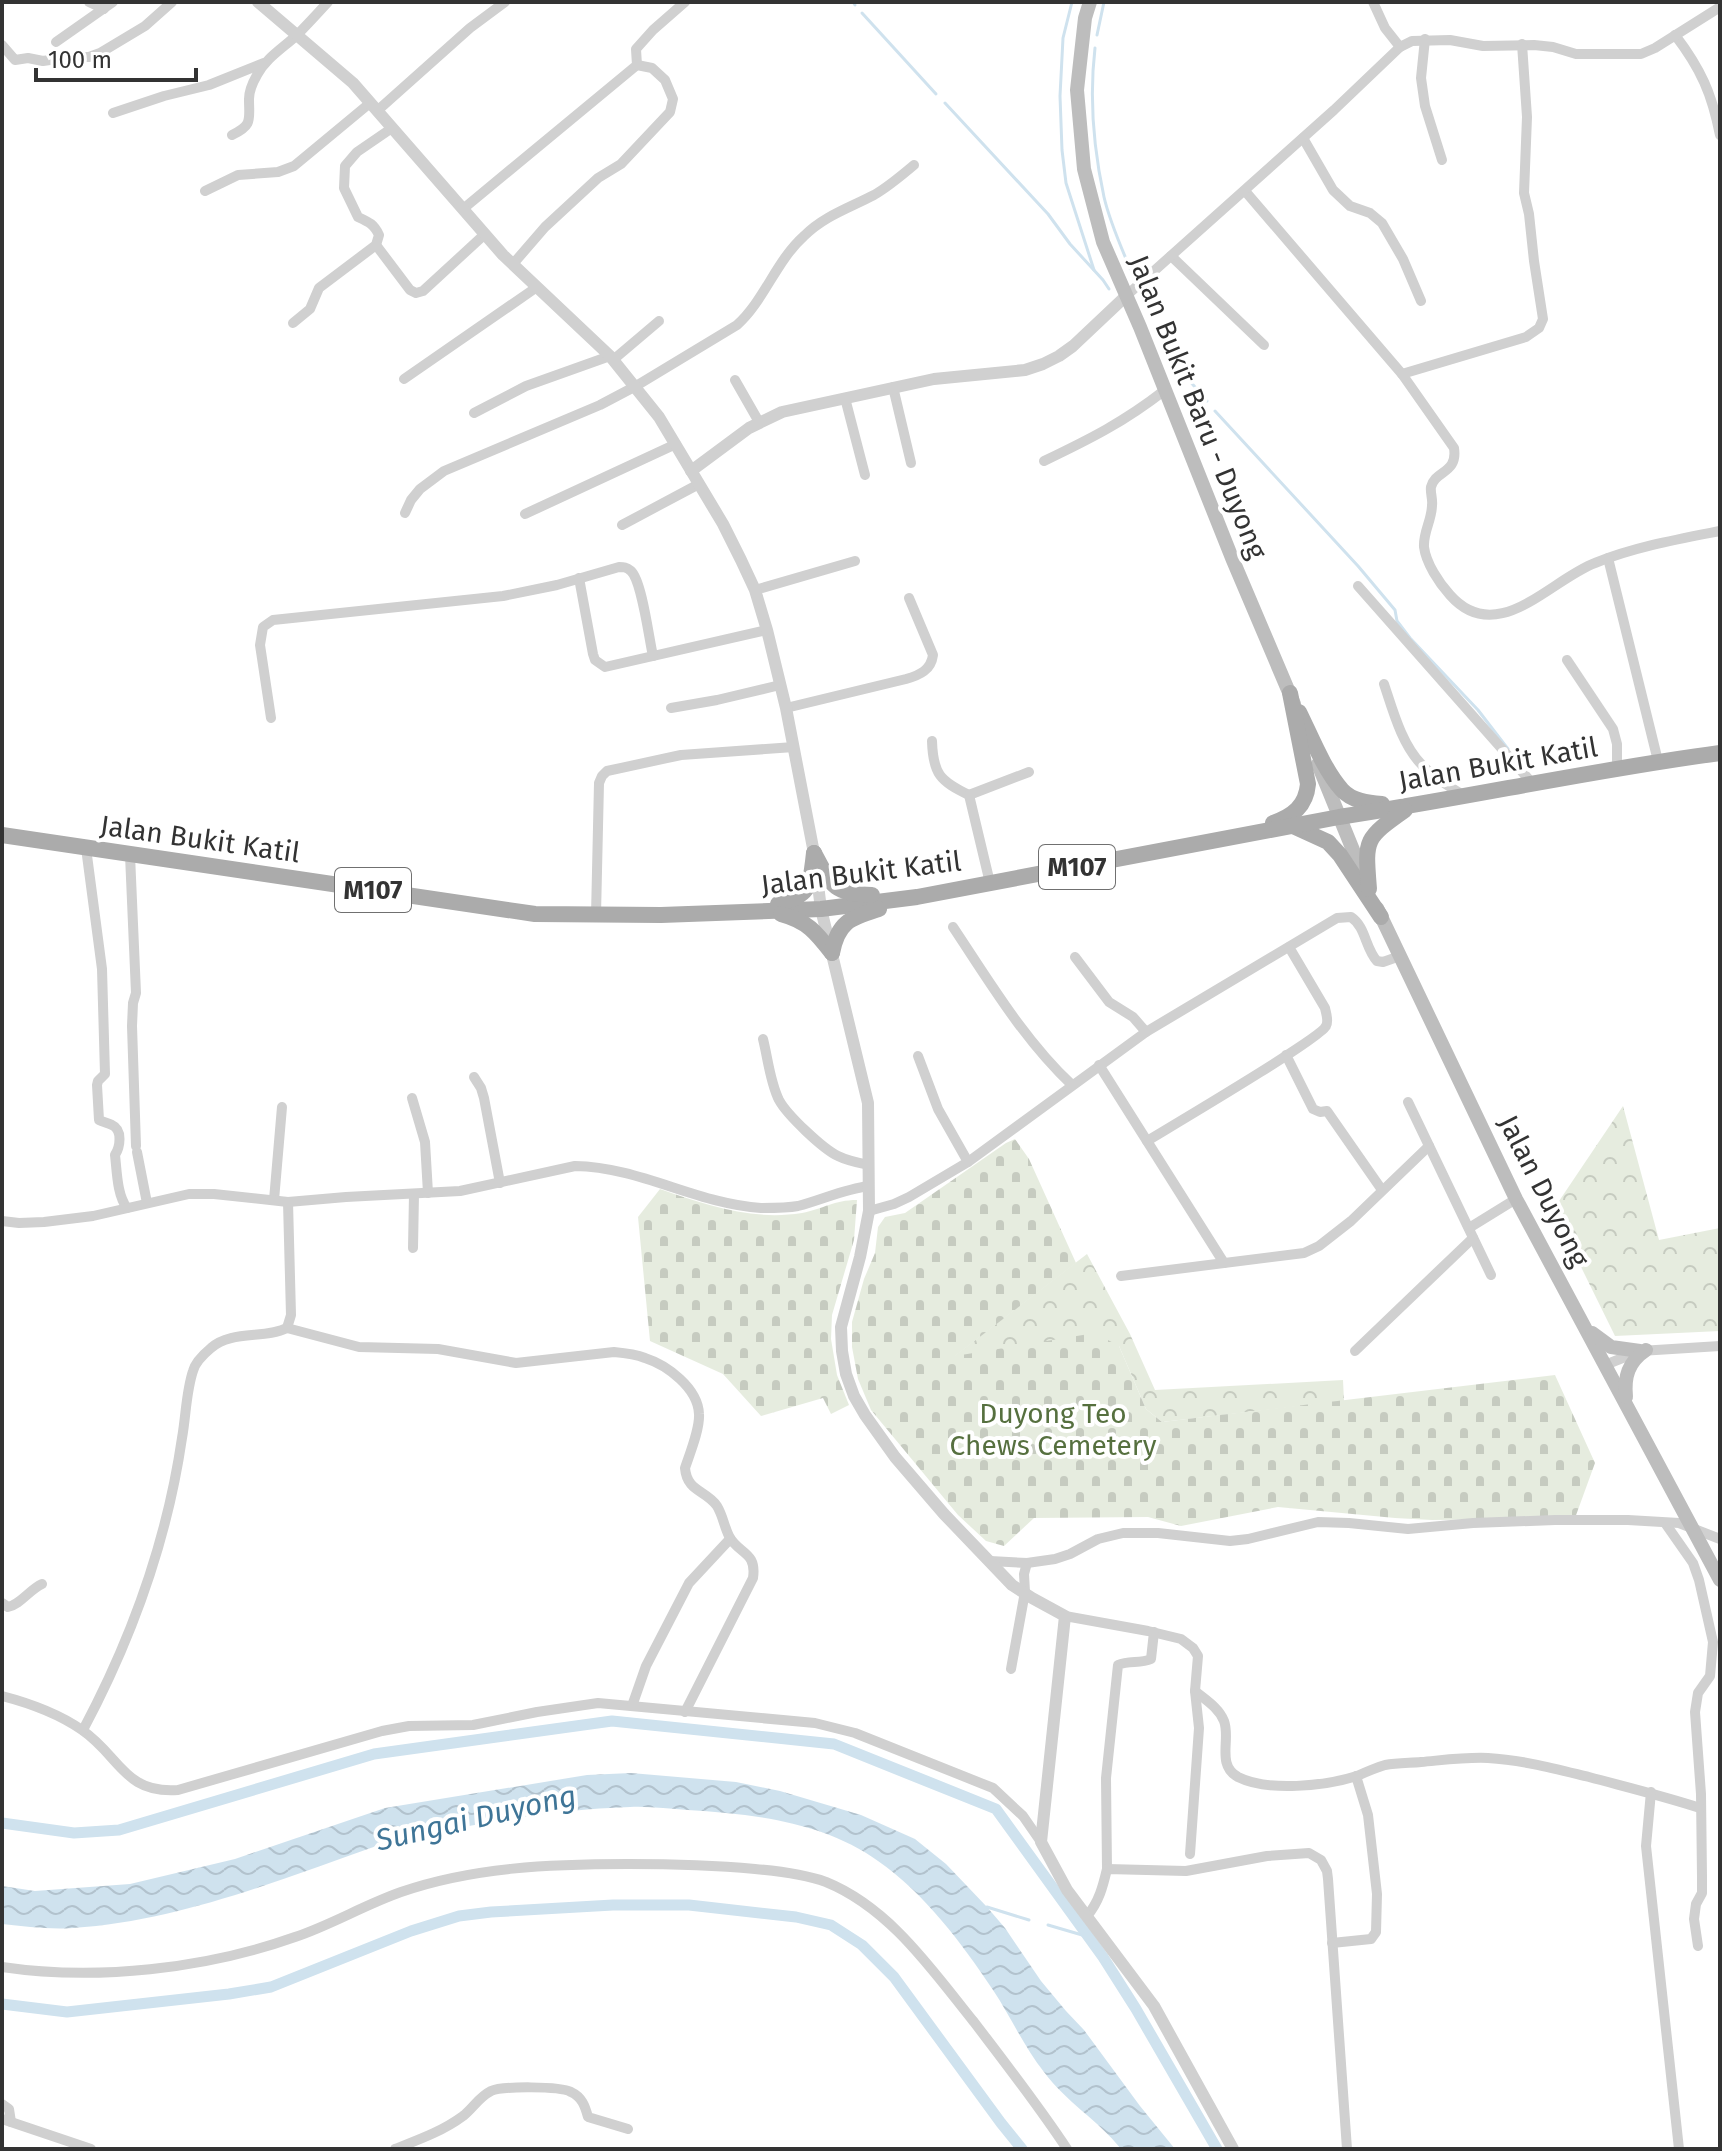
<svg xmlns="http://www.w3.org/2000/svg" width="1722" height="2151" font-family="'Fira Sans',sans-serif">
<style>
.forest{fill:url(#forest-crowns)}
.cemetery{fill:url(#cemetery-stones)}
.water{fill:url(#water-waves)}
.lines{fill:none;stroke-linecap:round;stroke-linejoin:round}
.stream{stroke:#cfe2ee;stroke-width:3}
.canal{stroke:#cfe2ee;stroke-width:11}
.minor{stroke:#d0d0d0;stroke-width:10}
.tertiary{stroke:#d0d0d0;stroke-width:12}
.secondary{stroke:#bdbdbd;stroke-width:14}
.primary{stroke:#ababab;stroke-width:16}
.labels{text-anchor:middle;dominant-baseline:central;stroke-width:8;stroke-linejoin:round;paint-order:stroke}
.shield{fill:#fff;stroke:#707070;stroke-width:2}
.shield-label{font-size:26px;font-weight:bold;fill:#333}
.street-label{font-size:28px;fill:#333;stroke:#fff}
.park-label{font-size:28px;fill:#56703f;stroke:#fff}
.water-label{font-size:30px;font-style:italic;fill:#3f7597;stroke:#fff}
</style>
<defs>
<pattern id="forest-crowns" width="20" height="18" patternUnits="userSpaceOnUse" patternTransform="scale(2)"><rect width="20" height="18" fill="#e6ecdf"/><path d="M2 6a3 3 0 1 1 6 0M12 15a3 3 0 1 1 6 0" fill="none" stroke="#c6cbc0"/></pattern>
<pattern id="cemetery-stones" width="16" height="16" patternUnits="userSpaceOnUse" patternTransform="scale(2)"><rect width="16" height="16" fill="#e6ecdf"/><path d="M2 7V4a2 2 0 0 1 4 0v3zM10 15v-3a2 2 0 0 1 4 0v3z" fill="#c6cbc0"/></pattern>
<pattern id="water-waves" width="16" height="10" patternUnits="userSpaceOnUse" patternTransform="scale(2)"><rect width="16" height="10" fill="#cfe2ee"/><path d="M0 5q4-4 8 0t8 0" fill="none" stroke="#b2c2cd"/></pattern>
</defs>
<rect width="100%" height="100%" fill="#fff"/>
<g class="forest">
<path d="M1623,1106L1659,1240L1720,1228V1331L1615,1336L1553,1210Z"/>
<path d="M1087,1254L1130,1334L1155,1390L1343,1380L1344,1401L1162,1422L1146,1409L1119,1346L953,1357Z"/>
</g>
<g class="cemetery">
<path d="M1015,1139L1029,1159L1076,1263L955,1356L1095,1333L1119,1346L1146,1409L1162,1422L1555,1375L1595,1463L1575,1518L1432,1520L1395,1518L1278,1507L1181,1526L1148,1517L1034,1518L1004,1546L986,1541L958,1515L871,1410L858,1379L852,1347V1322L864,1279L875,1253L878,1227L885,1217L905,1213L1006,1143Z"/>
<path d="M660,1189C706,1205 752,1221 802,1213C823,1209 834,1200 857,1200L854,1240L832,1315L831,1339L837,1375L849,1405L831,1414L823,1398L761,1416L723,1374L650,1341L638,1217Z"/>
</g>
<path class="water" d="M631,1773L736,1782L780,1791L861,1815L915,1839L946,1864L987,1907L1005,1928L1041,1981L1066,2011L1084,2030L1140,2106L1175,2149H1121C1098,2120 1066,2102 1044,2072C1024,2047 1011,2017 993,1990C961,1942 925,1894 878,1861C824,1822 753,1814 688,1810C669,1809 649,1806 630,1807C572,1809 515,1817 458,1828C433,1833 406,1836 382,1844C282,1879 180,1921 73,1928C49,1930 25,1926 2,1924V1886L35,1891L130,1884L235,1859L385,1808L587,1775Z"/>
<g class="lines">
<g class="stream">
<path d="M853,2L855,5"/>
<path d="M1072,2L1063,38L1060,96L1062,150L1066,183L1094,270"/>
<path d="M862,13L936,94"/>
<path d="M1097,35L1104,2"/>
<path d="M1095,48C1089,99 1093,146 1104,197C1110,223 1122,249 1132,273"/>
<path d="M945,103L1048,214L1070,244L1103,280L1109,289"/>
<path d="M1170,358L1207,401"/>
<path d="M1215,411L1358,566L1395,610L1397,621L1410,638L1478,710L1508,749"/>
<path d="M987,1907L1029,1920"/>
<path d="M1048,1925L1089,1937"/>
</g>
<g class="canal">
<path d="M2,1823L74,1833L119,1830L374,1754L612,1721L834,1744L996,1809L1103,1957L1136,2009L1217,2149"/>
<path d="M2,2004L67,2012L229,1994L271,1987L411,1931L459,1916L491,1912L613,1905H689L796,1917L831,1925L862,1945L894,1977L1001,2123L1022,2149"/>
</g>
<g class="minor">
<path d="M89,2L104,9"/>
<path d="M1373,2L1385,28L1400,47"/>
<path d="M1675,35C1701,69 1712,94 1720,135"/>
<path d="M1425,39L1421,78L1425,106L1442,160"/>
<path d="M56,42L113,2"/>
<path d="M2,45L15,60L28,58L43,61L70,57H89L100,53L145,26L172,2"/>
<path d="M377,111L470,28L505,2"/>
<path d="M113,113L164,96L209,85L264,63"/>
<path d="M232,135C253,125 249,120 249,99C249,91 253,82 257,75C266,58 283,48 297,35C308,24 318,13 328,2"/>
<path d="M1303,138L1333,190L1350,206L1370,213L1382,223L1403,259L1421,301"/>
<path d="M205,191L238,175L278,172L294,166L370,103"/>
<path d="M1245,191L1402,374L1454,448C1458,474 1435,470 1431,487C1430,492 1433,500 1432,505C1432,520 1423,532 1424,547C1426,563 1439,583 1450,595C1497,648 1550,580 1595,563C1634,547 1679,539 1720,531"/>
<path d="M463,209L637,65L636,49L653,30L685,2"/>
<path d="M376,245L410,290L416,293L423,291L485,234"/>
<path d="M1171,256L1264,345"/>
<path d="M513,264L545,227L598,178L621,164L670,112L673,99L665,80L652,68L637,65"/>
<path d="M1126,296L1334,110L1400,47L1412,41L1450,40L1483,46L1534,45L1553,47L1576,54H1641L1655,48L1720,7"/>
<path d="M293,323L310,309L319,288L376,245L379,235C374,224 369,222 358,217L344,188L345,166L357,152L392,128"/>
<path d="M613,360L659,321"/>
<path d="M1402,374L1526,337L1539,328L1543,319L1534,261L1529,214L1524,193L1527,117L1522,44"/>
<path d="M404,379L537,287"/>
<path d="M735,380L759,422"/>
<path d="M893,387L911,463"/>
<path d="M845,398L865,475"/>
<path d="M474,413L526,386L610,356"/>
<path d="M1044,461C1090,439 1124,422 1165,390"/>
<path d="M405,513L411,500L420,489L444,471L600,405L636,386L737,325C764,301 776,261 804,236C824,216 849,208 874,195C888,187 901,176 914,165"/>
<path d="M525,514L676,444"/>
<path d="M622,525L699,484"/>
<path d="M1608,558L1658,761"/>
<path d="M579,578L593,654L595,660L605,667L767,630"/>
<path d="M1358,586L1533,784"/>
<path d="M755,590L855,561"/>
<path d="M1567,660L1613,729L1617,744V769"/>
<path d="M1384,684C1393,711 1402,745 1422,765C1434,778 1449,786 1463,795"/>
<path d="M671,708L717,700L780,685"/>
<path d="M786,708L906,679C920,675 931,670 933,655L909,598"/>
<path d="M271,718L260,645L263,627L273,620L503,596L557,585L619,567C624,567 626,567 631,571C642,581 649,639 653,656"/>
<path d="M932,741C933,774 940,781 969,795"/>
<path d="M86,848L102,969L105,1074L98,1081L97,1085L99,1120C103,1122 108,1123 112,1125C123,1130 120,1147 115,1155C117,1172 117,1195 127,1208"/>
<path d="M130,855L136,993L133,1003L132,1026L136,1146"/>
<path d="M990,883L969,795L1029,772"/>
<path d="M596,915L599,783L602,776L607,771L681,755L794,747"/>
<path d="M953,927C989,981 1024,1040 1072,1085"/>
<path d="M1075,957L1109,1002L1133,1017L1146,1032"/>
<path d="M763,1039C768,1059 770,1082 779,1100C787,1115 823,1149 838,1156C848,1161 859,1163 869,1165"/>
<path d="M1286,1055L1313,1109L1320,1112L1327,1111L1382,1190"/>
<path d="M918,1056L938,1109L968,1162"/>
<path d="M1099,1065L1224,1263"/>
<path d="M474,1077L481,1088L484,1098L500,1183"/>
<path d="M412,1098L425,1142L428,1193"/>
<path d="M1408,1102L1491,1275"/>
<path d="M1147,1141C1170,1127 1321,1038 1326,1026C1329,1021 1326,1013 1325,1008L1289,947"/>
<path d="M137,1152L147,1203"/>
<path d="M274,1200L282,1107"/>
<path d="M288,1202L291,1315L287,1328L359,1347L438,1349L516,1363L614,1352C625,1353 635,1354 645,1358C667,1365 698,1388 699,1414C700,1429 690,1453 685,1468C687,1492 706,1490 717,1506C723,1516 724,1526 729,1536C738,1554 757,1551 753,1578L685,1712"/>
<path d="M869,1211L894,1204L909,1197L968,1162L1146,1032L1337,918L1351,917C1366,927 1365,948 1377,961L1383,962L1400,956"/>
<path d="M2,1221L19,1223L44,1222L93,1216L189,1194H214L288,1202L346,1197L460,1191L575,1166C640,1167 697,1204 761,1208C772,1208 787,1208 798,1206C822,1200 844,1189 869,1186"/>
<path d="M1469,1228L1516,1199"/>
<path d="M413,1248L414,1194"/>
<path d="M1121,1276L1304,1253L1319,1246L1351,1221L1429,1146"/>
<path d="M1355,1351L1473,1238"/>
<path d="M1605,1365L1640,1351L1720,1346"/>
<path d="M1665,1523L1693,1563L1699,1580L1713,1642L1710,1676L1698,1693L1695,1712L1701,1794L1702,1877V1893L1696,1904L1694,1919L1698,1946"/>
<path d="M990,1561L1027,1563L1055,1559L1070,1554L1098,1539L1123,1533H1158L1230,1541L1248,1539L1318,1522L1349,1523L1408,1529L1473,1523L1555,1520H1628L1679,1523L1720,1539"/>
<path d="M2,1603L8,1607C21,1604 29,1590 42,1584"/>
<path d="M1065,1616L1148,1631L1181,1639L1193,1648L1198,1656L1195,1691L1199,1728L1190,1854"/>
<path d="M1011,1669L1025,1592L1024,1574L1027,1563"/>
<path d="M1195,1691C1206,1700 1219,1708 1224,1721C1231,1739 1216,1765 1238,1777C1268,1792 1325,1786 1357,1776C1366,1772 1375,1768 1385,1765C1397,1763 1410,1763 1421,1762C1444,1760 1466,1757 1488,1758C1523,1760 1556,1769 1589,1777C1626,1787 1663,1796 1700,1808"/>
<path d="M2,1696C29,1703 59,1714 82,1730C120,1756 124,1794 178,1790L382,1731L409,1726L473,1725L537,1712L598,1703L815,1723L855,1733L993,1788L1023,1816L1041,1842"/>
<path d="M632,1706L646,1666L689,1583L730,1539"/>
<path d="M83,1730C132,1638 167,1541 182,1438C186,1416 186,1392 193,1371C195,1363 205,1353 211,1348C231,1330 265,1339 287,1328"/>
<path d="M1651,1792L1646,1846L1679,2149"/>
<path d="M1107,1869L1106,1778L1118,1665C1129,1660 1140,1664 1151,1659L1154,1632"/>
<path d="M1087,1916C1099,1902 1103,1886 1107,1869L1186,1871L1267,1856L1309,1853L1321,1860L1327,1871L1328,1879L1347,2149"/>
<path d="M1332,1943L1371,1939L1376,1932L1377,1894L1368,1815L1356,1776"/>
<path d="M2,1967C96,1981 205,1969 295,1937C331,1925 364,1905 401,1892C473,1867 552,1864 628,1864C670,1864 712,1865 755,1869C778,1871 804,1874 826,1882C890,1908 932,1970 974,2022C1006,2064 1038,2105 1067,2149"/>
<path d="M2,2104L9,2109L11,2122"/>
<path d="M2,2119L91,2149"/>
<path d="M395,2149C418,2140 443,2131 463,2116C473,2108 479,2097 491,2091C502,2086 560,2086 571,2092C582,2097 585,2106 588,2117L628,2129"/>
</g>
<g class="tertiary">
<path d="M258,2L353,83L503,255L610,356L659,417L723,524L741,560L755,590L767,630L786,708L814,853L821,909L868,1103L869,1211L860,1257L841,1327L842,1351L846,1374L854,1396L865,1415L895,1457L944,1514L1012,1585L1032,1598L1065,1616L1041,1842L1067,1890L1154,2006L1233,2149"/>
<path d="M691,471L749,428L782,412L934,379L1025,370L1043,364L1059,356L1073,346L1126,296"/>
</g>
<g class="secondary">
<path d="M1090,2L1085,18L1077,90L1084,169L1103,242L1140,327L1232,558L1294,704"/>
<path d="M1318,764L1366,882"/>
<path d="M1377,908L1516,1199L1720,1580"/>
<path d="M1592,1333L1611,1347L1640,1351"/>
<path d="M1626,1397C1624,1377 1628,1362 1646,1350"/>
</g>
<g class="primary">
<path d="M1299,712C1311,736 1324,770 1342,790C1352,801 1368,803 1382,804"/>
<path d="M1273,823C1293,816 1306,806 1308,784L1290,693"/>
<path d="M1293,826L1328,842L1340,855L1381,917"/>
<path d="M2,835L535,914L661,915L821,909L917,897L1339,817C1466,798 1592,770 1720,753"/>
<path d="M814,853C831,885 833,894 872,895"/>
<path d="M1369,889C1365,839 1364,839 1405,810"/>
<path d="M778,904C812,894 810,886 814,853"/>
<path d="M781,914C807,921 816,932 832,953"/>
<path d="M832,953C838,921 851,918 879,909"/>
</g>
</g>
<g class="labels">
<g class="shield">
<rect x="1039" y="845" width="76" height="44" rx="6"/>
<rect x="335" y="868" width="76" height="44" rx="6"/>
</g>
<g class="shield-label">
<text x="1077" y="867">M107</text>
<text x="373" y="890">M107</text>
</g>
<g class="street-label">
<text transform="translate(1198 407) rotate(68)">Jalan Bukit Baru - Duyong</text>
<text transform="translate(1498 764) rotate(-10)">Jalan Bukit Katil</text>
<text transform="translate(200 839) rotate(8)">Jalan Bukit Katil</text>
<text transform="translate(861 873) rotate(-7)">Jalan Bukit Katil</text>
<text transform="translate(1544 1191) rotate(63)">Jalan Duyong</text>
</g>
<g class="park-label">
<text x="1053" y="1413">Duyong Teo<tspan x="1053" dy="32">Chews Cemetery</tspan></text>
</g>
<g class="water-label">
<text transform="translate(476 1818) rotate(-13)">Sungai Duyong</text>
</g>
</g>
<rect width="1722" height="2151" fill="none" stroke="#333333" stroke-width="8"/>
<path d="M36 68v12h160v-12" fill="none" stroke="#333333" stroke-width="4"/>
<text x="48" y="68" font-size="24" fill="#333333" stroke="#ffffff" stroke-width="6" paint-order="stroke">100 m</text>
</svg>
